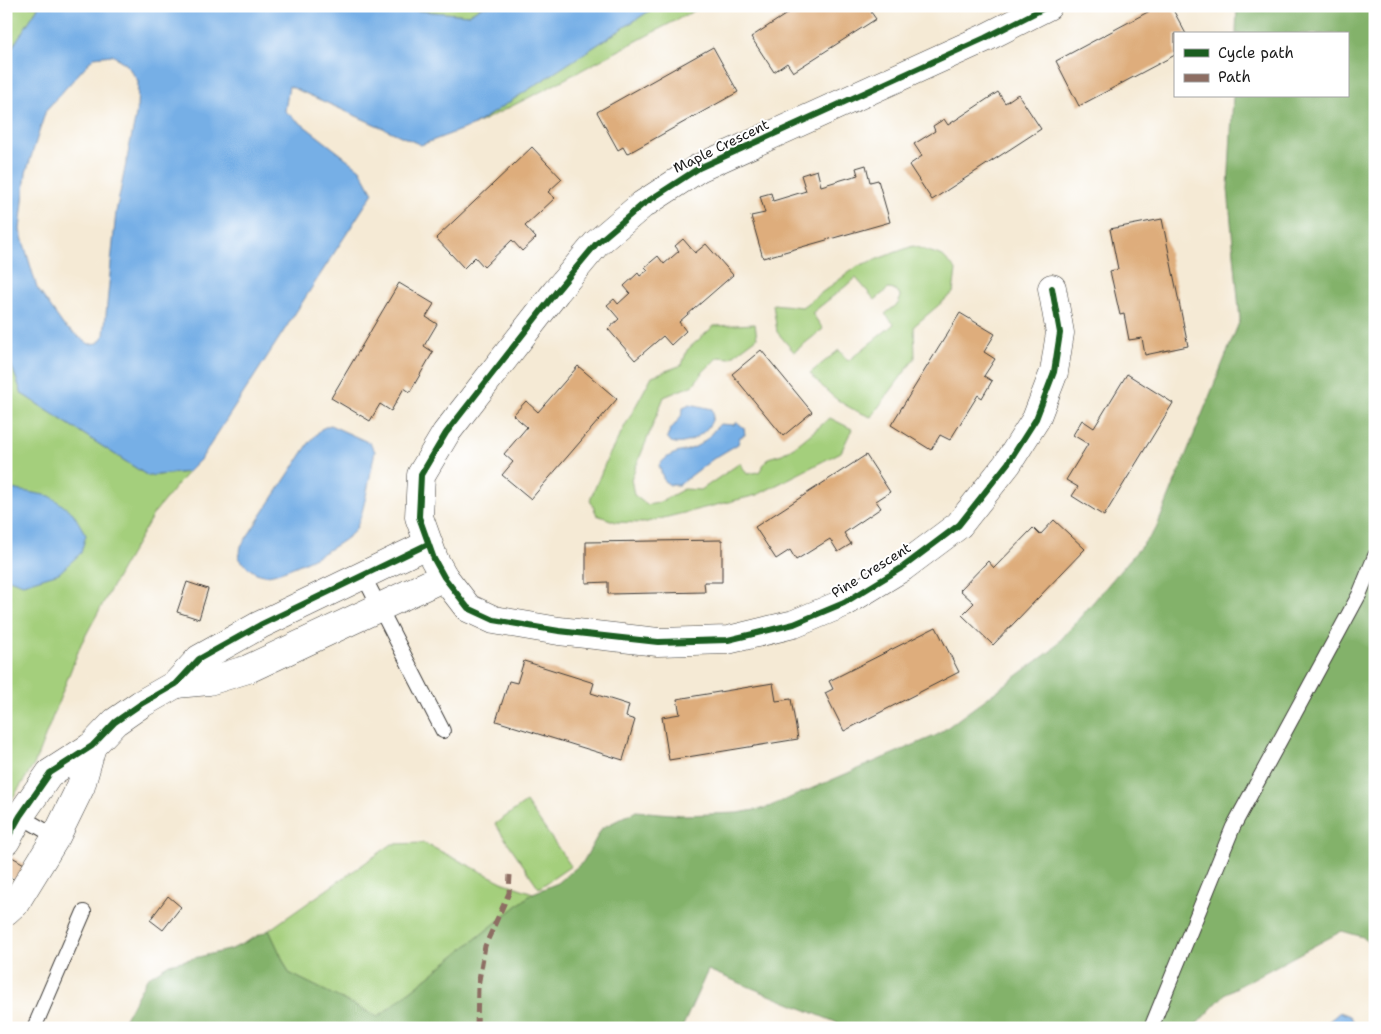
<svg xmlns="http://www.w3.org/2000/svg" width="1381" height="1034" font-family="'Shantell Sans',sans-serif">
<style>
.green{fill:#a4cf7b;stroke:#60764c}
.forest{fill:#83b26b;stroke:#506744}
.water{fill:#76afe6;stroke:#496681;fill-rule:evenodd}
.building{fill:#dead7b}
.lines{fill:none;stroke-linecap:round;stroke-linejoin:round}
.service-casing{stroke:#3d3b38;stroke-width:16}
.minor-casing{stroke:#3d3b38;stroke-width:29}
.service{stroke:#fff;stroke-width:14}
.minor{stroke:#fff;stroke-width:28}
.quiet{stroke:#8d6e63;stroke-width:5;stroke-dasharray:10 5;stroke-linecap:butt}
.cycleway-casing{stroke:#fff;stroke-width:9}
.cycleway{stroke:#1b5e20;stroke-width:6}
.labels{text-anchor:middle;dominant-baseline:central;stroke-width:4;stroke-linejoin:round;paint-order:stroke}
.street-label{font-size:14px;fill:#1c1c1c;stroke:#fff}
</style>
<rect width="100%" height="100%" fill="#fff"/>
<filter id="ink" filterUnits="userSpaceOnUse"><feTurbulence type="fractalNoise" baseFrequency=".02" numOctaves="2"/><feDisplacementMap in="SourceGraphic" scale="10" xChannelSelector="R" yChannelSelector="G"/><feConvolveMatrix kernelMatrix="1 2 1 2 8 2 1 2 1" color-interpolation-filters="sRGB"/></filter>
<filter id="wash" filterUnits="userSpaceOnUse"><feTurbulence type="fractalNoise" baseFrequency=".0096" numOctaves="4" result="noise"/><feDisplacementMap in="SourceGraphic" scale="20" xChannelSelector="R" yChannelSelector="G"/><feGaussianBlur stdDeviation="1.12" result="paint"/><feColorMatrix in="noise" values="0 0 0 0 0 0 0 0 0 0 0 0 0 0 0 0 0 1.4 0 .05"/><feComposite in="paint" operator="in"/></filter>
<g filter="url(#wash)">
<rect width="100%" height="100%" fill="#f5ead5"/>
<g class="green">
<path d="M6,6H39L6,57Z"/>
<path d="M364,6H483L468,15Z"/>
<path d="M657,6H703L544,90L474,125Z"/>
<path d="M913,246L943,256L956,270L953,293L914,326L915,358L871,417C842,406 830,396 810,373L839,350L848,361L894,324L885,314L899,303L900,295L896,290L888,289L875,300L856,278L812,313L823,329L794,352L777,332L773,304L802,307L858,266Z"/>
<path d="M755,324L757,338L730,358L718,357L703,372L693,385L664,397L631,479L634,495L647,505L658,503L684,489L701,490L740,463L747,474L759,472L768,458L782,454L797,445L830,418L852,429L841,452L757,495L643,523L616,522L597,515L590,500L607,459L652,376L682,365L687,350L714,326Z"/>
<path d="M6,351L22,394L148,476L188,472L154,513L120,572L81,644L34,765L6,808Z"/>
<path d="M526,802L571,866L539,888L495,824Z"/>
<path d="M424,843L502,882L533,893L378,1017L289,973L269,930L392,844Z"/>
</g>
<path class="forest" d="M1237,6H1375V951L1363,937L1342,931L1226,993L1193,1028H850L708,970L682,1028H120L147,978L169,964L232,949L269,930L289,973L378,1017L533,893L558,883L583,862L602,828L636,811L683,815L738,813L766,808L937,735L1052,650L1156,529L1240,320L1228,189L1233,96H1347V34H1236Z"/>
<g class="water">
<path d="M39,6H364L468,15L483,6H657L474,125L421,145L289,86L285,111L360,169L373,193L201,459L188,472L148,476L22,394L6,351V57ZM112,55L126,64L138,81L137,110L116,212L104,335L98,343L89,344L64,326L37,288L20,230L26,173L46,110L94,57Z"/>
<path d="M690,404L712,409C718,425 696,440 683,443C679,444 675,443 671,442L667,437C670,426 684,419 683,407Z"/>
<path d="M737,422L744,428L745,435L740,437L738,444L713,459L679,485H670L664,481L659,465C673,449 680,455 697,446C707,441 712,431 720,424L734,425Z"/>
<path d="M330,425L370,443L375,451C371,469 364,516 355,530C346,544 280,577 264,575C253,574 245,565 239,558L241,546L309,443L321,429Z"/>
<path d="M6,488L50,496L73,513L86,535L81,553L59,573L23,584L6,578Z"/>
<path d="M1340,1012L1350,1016L1358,1028H1327L1328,1022Z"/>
</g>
<g id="blocks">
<g class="building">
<path d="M799,6H880L871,12L876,19L793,72L787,63L774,72L751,37Z"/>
<path d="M1159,6H1171L1186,34H1175V55L1079,106L1056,61Z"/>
<path d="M713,47L738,92L627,154L623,147L618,150L597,112Z"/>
<path d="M998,92L1005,103L1018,94L1041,129L932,200L909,165L922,156L914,144L935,131L933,126L944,119L948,125Z"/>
<path d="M532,147L562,179L548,192L555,198L525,226L536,238L522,251L512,240L484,267L475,257L464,268L436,238Z"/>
<path d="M866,165L870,182L878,180L890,222L763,258L751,216L765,213L760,196L771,193L773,201L806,191L801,175L817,170L821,186L858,175L856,168Z"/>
<path d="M1162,219L1188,346L1145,355L1142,338L1129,340L1124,314L1120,315L1110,271L1118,269L1110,229Z"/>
<path d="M683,239L695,253L706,244L733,275L679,322L686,331L671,345L663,336L635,360L608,329L619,319L607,305L614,299L618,304L630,293L624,286L638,273L640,276L648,270L645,267L658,256L664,264L679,251L675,246Z"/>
<path d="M399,283L434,304L426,317L437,324L424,346L433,352L410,392L404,388L391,411L380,404L370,421L331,398Z"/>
<path d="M960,313L995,334L984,352L995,359L984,376L992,381L982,398L978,395L950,440L940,435L931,450L891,425Z"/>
<path d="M761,350L812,412L783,436L732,374Z"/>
<path d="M578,366L617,399L531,499L502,475L513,462L504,454L527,427L513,415L526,401L538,412Z"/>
<path d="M1127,374L1173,403L1104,516L1072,496L1078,487L1066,480L1088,444L1073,435L1082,420L1094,428Z"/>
<path d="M866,455L890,492L876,501L881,508L844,533L851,544L838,552L830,539L796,560L790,550L776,559L755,527Z"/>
<path d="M1054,520L1085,549L993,645L962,615L974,603L960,590L988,561L994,568L1033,528L1040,535Z"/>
<path d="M722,540V582H704L705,592L608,594V582L586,583V542Z"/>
<path d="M187,582L208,589L199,619L177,612Z"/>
<path d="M936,627L959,672L844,731L825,693L833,689L829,681Z"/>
<path d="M524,661L594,683L591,693L629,705L626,717L635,720L623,760L496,721L509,681L517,683Z"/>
<path d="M773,683L776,701L791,699L798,739L669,760L662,717L680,714L677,699Z"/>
<path d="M12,857L26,865L17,881L6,875V867Z"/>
<path d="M168,896L181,907L163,930L150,920Z"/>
</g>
</g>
</g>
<g filter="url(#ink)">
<use href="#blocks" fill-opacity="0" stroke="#3d3b38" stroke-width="1"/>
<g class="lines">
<g class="service-casing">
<g id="service">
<path d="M363,575L443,731"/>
<path d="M20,816L56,837"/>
<path d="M34,1028L84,912"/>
<path d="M1151,1028L1233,827L1359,595L1375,556"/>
</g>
</g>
<g class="minor-casing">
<g id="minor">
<path d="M1048,6L985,38L699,168L642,205L596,244L556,292L446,433L421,475L419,517L434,559L444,577L468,608L494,620L559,631L658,642L728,640L794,624L844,603L903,567L959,525L1008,463L1036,419L1054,372L1060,333L1052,288"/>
<path d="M176,684L209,681L248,669L444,577"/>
<path d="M6,841L20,816L50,773L92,746L115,722L141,704L176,684L199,659L260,625L428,544"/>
<path d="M6,911L16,902L56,837L81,786L92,746"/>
</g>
</g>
<use href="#service" class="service"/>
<use href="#minor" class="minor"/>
<path class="quiet" d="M477,1028L478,986L485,946L509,893L510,875"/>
<g class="cycleway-casing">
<g id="cycleway">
<path d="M1048,6L985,38L699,168L642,205L596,244L556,292L446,433L421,475L419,517L434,559L444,577L468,608L494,620L559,631L658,642L728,640L794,624L844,603L903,567L959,525L1008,463L1036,419L1054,372L1060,333L1052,288"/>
<path d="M6,841L20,816L50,773L92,746L115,722L141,704L176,684L199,659L260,625L428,544"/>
</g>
</g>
<use href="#cycleway" class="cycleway"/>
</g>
</g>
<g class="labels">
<g class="street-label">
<text transform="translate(721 146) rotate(-26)">Maple Crescent</text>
<text transform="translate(871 570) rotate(-32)">Pine Crescent</text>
</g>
</g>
<rect width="1381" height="1034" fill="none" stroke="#fff" stroke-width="25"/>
<rect x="1174" y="32" width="175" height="65" fill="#ffffff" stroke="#a4a4a4"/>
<rect x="1184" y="49" width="25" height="8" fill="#1b5e20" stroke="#a4a4a4"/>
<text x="1218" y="58" font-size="15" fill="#1c1c1c">Cycle path</text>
<rect x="1184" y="74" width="25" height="8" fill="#8d6e63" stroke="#a4a4a4"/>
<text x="1218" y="82" font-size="15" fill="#1c1c1c">Path</text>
</svg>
